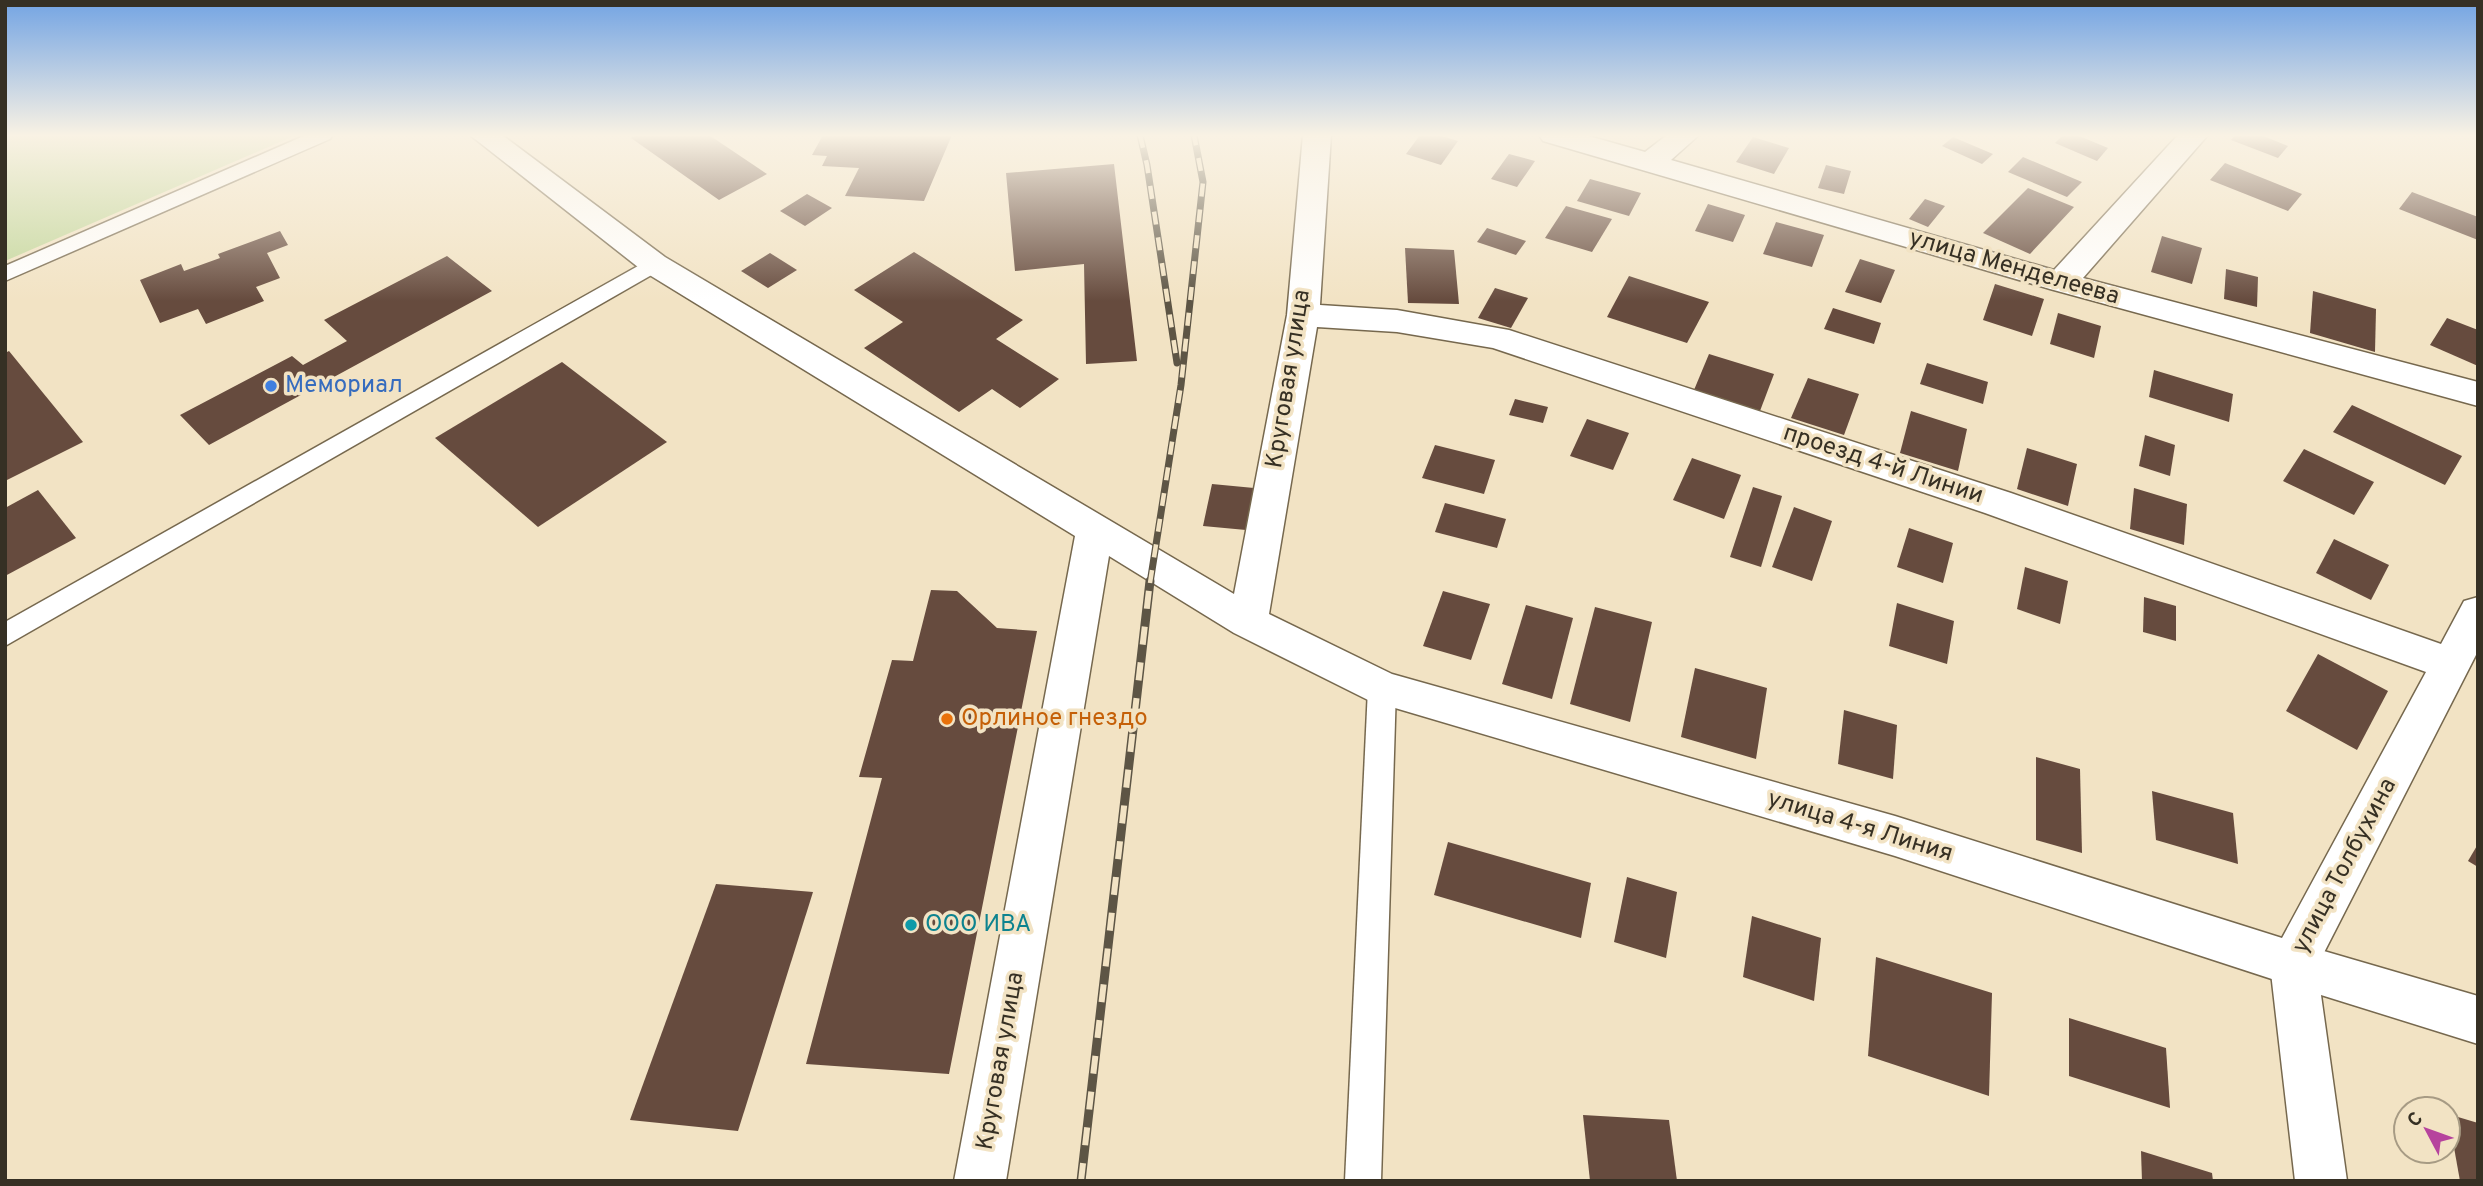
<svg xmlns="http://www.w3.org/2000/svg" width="2483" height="1186" font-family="Overpass,sans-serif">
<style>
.green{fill:#c3d79c}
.building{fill:#664b3e}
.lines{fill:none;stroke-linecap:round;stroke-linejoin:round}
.service-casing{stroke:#76684e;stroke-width:3}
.minor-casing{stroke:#76684e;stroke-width:3}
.tertiary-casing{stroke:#76684e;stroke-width:3}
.service{fill:#fff;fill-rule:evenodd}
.minor{fill:#fff;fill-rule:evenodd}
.tertiary{fill:#fff;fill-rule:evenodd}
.rail-far1-casing{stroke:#5d5545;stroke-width:7}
.rail-casing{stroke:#5d5545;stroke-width:9}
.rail-far1{stroke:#f2e3c4;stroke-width:4.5;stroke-dasharray:13;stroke-linecap:butt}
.rail{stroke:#f2e3c4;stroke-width:6;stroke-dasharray:18;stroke-linecap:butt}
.shop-dot{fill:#3f7fe0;stroke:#f2e3c4;stroke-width:2.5}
.food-dot{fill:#e8710a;stroke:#f2e3c4;stroke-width:2.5}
.culture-dot{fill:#0f9aa8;stroke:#f2e3c4;stroke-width:2.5}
.labels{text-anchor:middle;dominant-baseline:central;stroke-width:7;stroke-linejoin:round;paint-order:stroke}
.street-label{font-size:24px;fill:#363024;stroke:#f2e3c4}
.shop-label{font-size:24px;fill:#366cbe;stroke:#f2e3c4;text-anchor:start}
.food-label{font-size:24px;fill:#c56008;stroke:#f2e3c4;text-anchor:start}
.culture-label{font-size:24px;fill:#0d838f;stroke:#f2e3c4;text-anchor:start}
</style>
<rect width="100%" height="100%" fill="#f2e3c4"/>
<path class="green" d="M5,135H296L5,261Z"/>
<g class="building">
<path d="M636,135H709L767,174L719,200L631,138Z"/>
<path d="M823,135H952L924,201L845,196L859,168L822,166L827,156L812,155Z"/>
<path d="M1420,135H1438L1458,141L1441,165L1406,154Z"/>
<path d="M2063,135H2077L2108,148L2097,161L2055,143Z"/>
<path d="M2235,135H2261L2288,146L2278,158L2231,140Z"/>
<path d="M1753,137L1789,148L1774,174L1736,162Z"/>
<path d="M1953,137L1993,154L1982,164L1942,146Z"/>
<path d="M1509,154L1535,161L1517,187L1491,179Z"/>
<path d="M2023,157L2082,182L2067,197L2008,172Z"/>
<path d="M2225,163L2302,194L2288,211L2210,180Z"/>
<path d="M1114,164L1137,361L1086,364L1084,264L1015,271L1006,173Z"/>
<path d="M1826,165L1851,171L1844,194L1818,188Z"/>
<path d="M1590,179L1641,193L1629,216L1577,201Z"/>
<path d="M2028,188L2074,207L2030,254L1983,233Z"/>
<path d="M2412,192L2478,217V240L2399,209Z"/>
<path d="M807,194L832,208L805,226L780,211Z"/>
<path d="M1925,199L1945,206L1928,227L1909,219Z"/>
<path d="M1708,204L1745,215L1733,242L1695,231Z"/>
<path d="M1566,206L1612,219L1592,252L1545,238Z"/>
<path d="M1776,222L1824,235L1812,267L1763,254Z"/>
<path d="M1487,228L1526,241L1516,255L1477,242Z"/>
<path d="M280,231L288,245L267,253L280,278L256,287L264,301L206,324L198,309L160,323L140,280L181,264L184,271L220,258L218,254Z"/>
<path d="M2162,236L2202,248L2192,284L2151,272Z"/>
<path d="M1405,248L1454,250L1459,304L1408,303Z"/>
<path d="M914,252L1023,320L996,339L1059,379L1020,408L992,389L959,412L864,348L903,322L854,290Z"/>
<path d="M770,253L797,270L768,288L741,271Z"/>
<path d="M447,256L492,291L209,445L180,415L292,356L303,365L347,341L324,320Z"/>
<path d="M1860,259L1895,270L1881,303L1845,292Z"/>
<path d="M2226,269L2258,277L2257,307L2224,299Z"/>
<path d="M1629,276L1709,302L1687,343L1607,317Z"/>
<path d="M1995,284L2044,299L2032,336L1983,320Z"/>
<path d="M1495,288L1528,298L1511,328L1478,318Z"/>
<path d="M2313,291L2376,309L2375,352L2310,333Z"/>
<path d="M1833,308L1881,323L1874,344L1824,329Z"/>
<path d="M2058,313L2101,326L2094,358L2050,344Z"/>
<path d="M2447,318L2478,330V366L2430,345Z"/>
<path d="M9,351L83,442L5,481V353Z"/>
<path d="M1709,354L1774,374L1760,411L1694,390Z"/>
<path d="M562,362L667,442L538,527L435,438Z"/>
<path d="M1927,363L1988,382L1983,404L1920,384Z"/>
<path d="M2154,370L2233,394L2229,422L2149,397Z"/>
<path d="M1808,378L1859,394L1844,435L1791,418Z"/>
<path d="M1515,399L1548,407L1543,423L1509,415Z"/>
<path d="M2352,405L2462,456L2445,485L2333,432Z"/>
<path d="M1911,411L1967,429L1958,471L1900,453Z"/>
<path d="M1587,419L1629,433L1613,470L1570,456Z"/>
<path d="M2145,435L2175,445L2170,476L2139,466Z"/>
<path d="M1435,445L1495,460L1484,494L1422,478Z"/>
<path d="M2027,448L2077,464L2068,506L2017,489Z"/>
<path d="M2304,449L2374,482L2354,515L2283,481Z"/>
<path d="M1692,458L1741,475L1724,519L1673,500Z"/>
<path d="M1212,484L1254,488L1246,530L1203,526Z"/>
<path d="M1753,487L1782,496L1761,567L1730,557Z"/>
<path d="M2134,488L2187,504L2184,545L2130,529Z"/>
<path d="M38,490L76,538L5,576V508Z"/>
<path d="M1445,503L1506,519L1497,548L1435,532Z"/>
<path d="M1794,507L1832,521L1812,581L1772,567Z"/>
<path d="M1909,528L1953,543L1943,583L1897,567Z"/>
<path d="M2334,539L2389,565L2371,600L2316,573Z"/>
<path d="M2025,567L2068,581L2060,624L2017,609Z"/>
<path d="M931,590L957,591L997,628L1037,631L949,1074L806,1064L882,778L859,777L892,660L913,661Z"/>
<path d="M1443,591L1490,604L1471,660L1423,646Z"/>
<path d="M2144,597L2176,606V641L2143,632Z"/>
<path d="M1897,603L1954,621L1947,664L1889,646Z"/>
<path d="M1526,605L1573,618L1552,699L1502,684Z"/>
<path d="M1595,607L1652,622L1630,722L1570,704Z"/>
<path d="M2318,654L2388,691L2357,750L2286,711Z"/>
<path d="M1695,668L1767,688L1756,759L1681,737Z"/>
<path d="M1844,710L1897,725L1893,779L1838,764Z"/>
<path d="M2036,757L2080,769L2082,853L2036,840Z"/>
<path d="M2152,791L2233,813L2238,864L2156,840Z"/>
<path d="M1448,842L1591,883L1581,938L1434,895Z"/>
<path d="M2478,844V867L2468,861Z"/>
<path d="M1627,877L1677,892L1666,958L1614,942Z"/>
<path d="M716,884L813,892L738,1131L630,1120Z"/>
<path d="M1752,916L1821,938L1814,1001L1743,977Z"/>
<path d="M1876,957L1992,993L1989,1096L1868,1056Z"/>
<path d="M2069,1018L2166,1048L2170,1108L2069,1076Z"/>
<path d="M2448,1114L2478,1123V1181H2460Z"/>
<path d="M1583,1115L1669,1120L1677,1181H1590Z"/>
<path d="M2141,1151L2212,1173L2213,1181H2142Z"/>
</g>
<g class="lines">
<g class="service-casing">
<g id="service">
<path d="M306,135H333L330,139L5,281V266Z"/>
<path d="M654,257L662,259L665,264L662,269L5,646V622Z"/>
<path d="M1382,676L1392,680L1396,688L1381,1181H1345L1368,688L1372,680Z"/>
</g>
</g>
<g class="minor-casing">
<g id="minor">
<path d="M470,135H502L665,257L1234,594L1287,315L1303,135H1331L1320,305L1397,310L1509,330L2011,493L2441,644L2464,601L2478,597V651L2310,980L2293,986L1895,856L1368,700L1234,633L1109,556L1006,1181H954L1075,536L643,271ZM1317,327L1397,332L1493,348L1985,513L2426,672L2282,938L1895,816L1392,674L1269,614Z"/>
<path d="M1539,135H1585L1645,152L1667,135H1699L1671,160L2054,270L2178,135H2208L2083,278L2478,382V406L2050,289L1543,141Z"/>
</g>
</g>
<g class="tertiary-casing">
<path id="tertiary" d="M2293,942L2478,996V1044L2321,995L2347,1181H2295L2270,964L2276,948Z"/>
</g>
<use href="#service" class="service"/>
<use href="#minor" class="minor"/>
<use href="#tertiary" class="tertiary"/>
<g class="rail-far1-casing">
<g id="rail-far1">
<path d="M1140,135L1147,165L1177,363"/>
<path d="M1150,583L1181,385L1203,182L1194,135"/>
</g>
</g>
<g class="rail-casing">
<path id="rail" d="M1081,1181L1150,581"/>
</g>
<use href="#rail-far1" class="rail-far1"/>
<use href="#rail" class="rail"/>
</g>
<linearGradient id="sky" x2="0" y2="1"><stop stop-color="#73a4e3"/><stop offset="0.45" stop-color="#f9f2e4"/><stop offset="1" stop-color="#f9f2e4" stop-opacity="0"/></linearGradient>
<rect width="2483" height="301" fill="url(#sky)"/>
<circle class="shop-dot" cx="271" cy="386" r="7"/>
<circle class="food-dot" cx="947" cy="719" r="7"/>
<circle class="culture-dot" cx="911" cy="925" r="7"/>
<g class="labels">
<g class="street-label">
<text transform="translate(2014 268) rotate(16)">улица Менделеева</text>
<text transform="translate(1289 379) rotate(-81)">Круговая улица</text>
<text transform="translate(1883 465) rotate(18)">проезд 4-й Линии</text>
<text transform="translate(1860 827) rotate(17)">улица 4-я Линия</text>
<text transform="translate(2345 866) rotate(-62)">улица Толбухина</text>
<text transform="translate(1001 1061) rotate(-80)">Круговая улица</text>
</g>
<g class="shop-label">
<text x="285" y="386">Мемориал</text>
</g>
<g class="food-label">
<text x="961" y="719">Орлиное гнездо</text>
</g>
<g class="culture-label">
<text x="925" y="925">ООО ИВА</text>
</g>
</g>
<rect width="2483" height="1186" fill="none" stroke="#363024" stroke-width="14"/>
<g transform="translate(2427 1130) rotate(311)"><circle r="33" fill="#f2e3c4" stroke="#a79b84" stroke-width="2"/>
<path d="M0-5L12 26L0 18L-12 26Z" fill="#b6439d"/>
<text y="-10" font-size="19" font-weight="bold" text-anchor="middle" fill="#363024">С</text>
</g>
</svg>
